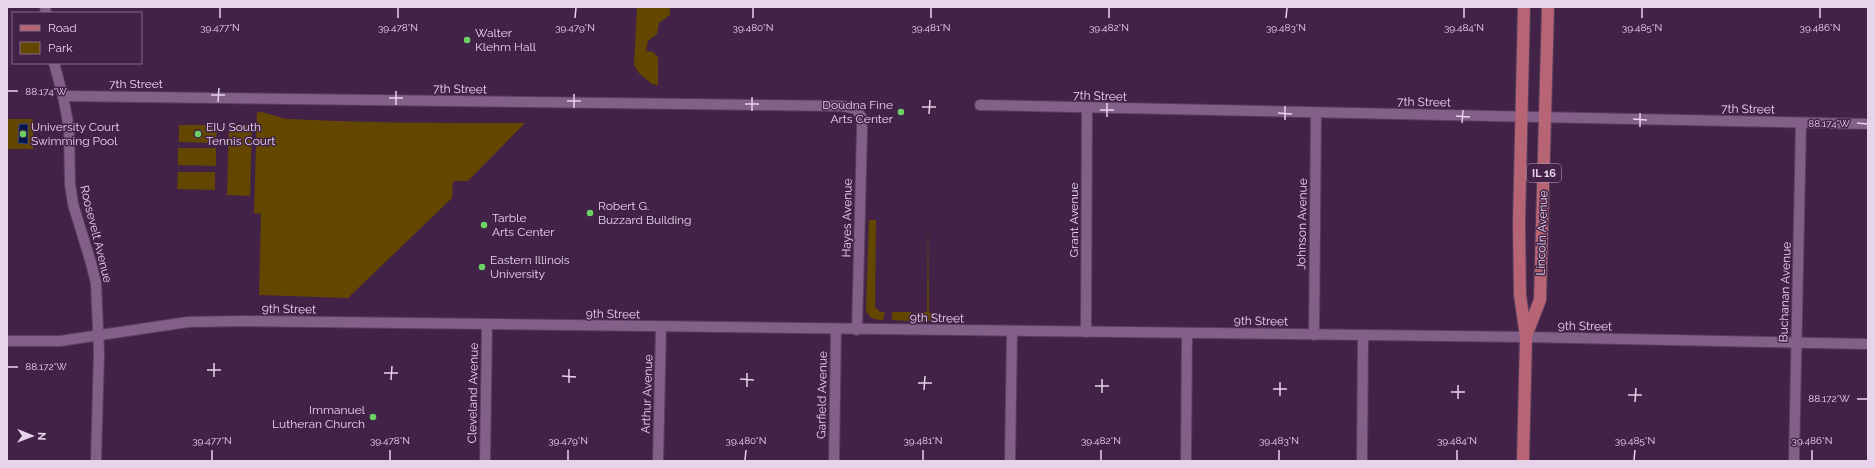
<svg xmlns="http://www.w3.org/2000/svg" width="1875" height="468" font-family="Raleway,sans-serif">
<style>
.green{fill:#634600}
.water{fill:#00154b;stroke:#454e7b}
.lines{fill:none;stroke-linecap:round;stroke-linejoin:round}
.street-casing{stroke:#5a3f5e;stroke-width:12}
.primary-casing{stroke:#5a3f5e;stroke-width:14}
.street{stroke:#836088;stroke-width:10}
.primary{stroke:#b76474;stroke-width:12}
.ticks{fill:none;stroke:#e7d4ea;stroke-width:1.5}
.poi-dot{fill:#6cd362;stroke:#422347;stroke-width:1.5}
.labels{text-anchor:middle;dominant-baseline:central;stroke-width:3;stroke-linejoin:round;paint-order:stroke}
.shield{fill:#422347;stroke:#b69fb9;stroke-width:1}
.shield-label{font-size:11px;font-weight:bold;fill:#e7d4ea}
.poi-label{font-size:12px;fill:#e7d4ea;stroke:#422347;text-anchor:start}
.street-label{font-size:12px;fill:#e7d4ea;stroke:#422347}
.ticks-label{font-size:10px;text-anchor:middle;fill:#e7d4ea;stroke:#422347;stroke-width:3;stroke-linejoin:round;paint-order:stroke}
</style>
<rect width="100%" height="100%" fill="#422347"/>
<g class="green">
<path d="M637,7H670V15L659,23L657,34L648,41L646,51L653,52L658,57V85L652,84L639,73L634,65Z"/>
<path d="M257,112C269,112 279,119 290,119C368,123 447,123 525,123L468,181H453L452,198L348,298L259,295L261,214L254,213Z"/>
<rect x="7" y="119" width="26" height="30"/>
<path d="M229,124L252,125L250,196L227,195Z"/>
<path d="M179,125H217L216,143L179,142Z"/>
<path d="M178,148H216V166L178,165Z"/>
<path d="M178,172H215V190L177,189Z"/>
<path d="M869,220H876L875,307L880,312H885L883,320C875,320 868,318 866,309Z"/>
<path d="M928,220L929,313L939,314V319L937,321H918L916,312H927Z"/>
<path d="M892,312H911L909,321L893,320L892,319Z"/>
</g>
<path class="water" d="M19,124H28V144L18,143Z"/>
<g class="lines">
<g class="street-casing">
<g id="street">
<path d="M45,7L46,13"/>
<path d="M54,63L63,96L69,128L70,184L73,204L91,263L96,283L99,352L96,461"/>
<path d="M63,96L842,106L856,109L862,118V131L857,330"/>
<path d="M980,105L1868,124"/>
<path d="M1086,332L1087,108"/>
<path d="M1314,335L1316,114"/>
<path d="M7,341H60L188,322L244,321L1526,337L1868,344"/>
<path d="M485,461L487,325"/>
<path d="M658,461L661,328"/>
<path d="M834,461L836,329"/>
<path d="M1010,461L1012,331"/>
<path d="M1186,461L1187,333"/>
<path d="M1362,461L1363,335"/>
<path d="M1794,461L1801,123"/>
</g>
</g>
<g class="primary-casing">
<g id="primary">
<path d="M1526,336L1540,300L1548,7"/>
<path d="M1523,461L1526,337L1520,295L1519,223L1524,7"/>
</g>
</g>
<use href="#street" class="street"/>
<use href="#primary" class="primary"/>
</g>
<path class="ticks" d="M220,18V8M398,18V8M575,18L576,8M753,18V8M931,18V8M1109,18V8M1286,18L1287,8M1464,18V8M1642,18V8M1820,18V8M8,91H18M211,95H225M389,98H403M567,101H581M218,102L219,88M745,104H759M396,105V91M922,107H936M574,108V94M1100,110H1114M752,111V97M1278,113L1292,114M929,114L930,100M1456,116L1470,117M1107,117V103M1633,119L1647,120M1285,120V106M1462,123L1463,110M1857,123L1867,124M1640,127V113M8,367H18M207,370H221M384,373H398M562,376L576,377M214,377V363M740,379L754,380M391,380L392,366M569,383V369M918,383H932M1095,386H1109M747,387V373M1273,389H1287M924,390L925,376M1451,392H1465M1102,393V379M1628,395H1642M1280,396V382M1458,399V385M1857,399H1867M1635,402L1636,388M212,460V450M390,460V450M568,460V450M745,460L746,450M923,460V450M1101,460V450M1279,460V450M1457,460V450M1634,460L1635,450M1812,460V450"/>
<g class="poi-dot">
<circle cx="467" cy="40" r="4"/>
<circle cx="901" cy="112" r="4"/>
<circle cx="23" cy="134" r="4"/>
<circle cx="198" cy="134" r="4"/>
<circle cx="590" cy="213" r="4"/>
<circle cx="484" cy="225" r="4"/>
<circle cx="482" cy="267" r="4"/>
<circle cx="373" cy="417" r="4"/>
</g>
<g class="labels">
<rect class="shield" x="1527" y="164" width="34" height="18" rx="3"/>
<g class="shield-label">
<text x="1544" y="173">IL 16</text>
</g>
<g class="poi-label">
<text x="475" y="33">Walter<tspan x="475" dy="14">Klehm Hall</tspan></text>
<text x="893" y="105" text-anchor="end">Doudna Fine<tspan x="893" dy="14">Arts Center</tspan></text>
<text x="31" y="127">University Court<tspan x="31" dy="14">Swimming Pool</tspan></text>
<text x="206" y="127">EIU South<tspan x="206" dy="14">Tennis Court</tspan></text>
<text x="598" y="206">Robert G.<tspan x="598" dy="14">Buzzard Building</tspan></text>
<text x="492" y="218">Tarble<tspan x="492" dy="14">Arts Center</tspan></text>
<text x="490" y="260">Eastern Illinois<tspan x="490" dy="14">University</tspan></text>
<text x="365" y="410" text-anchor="end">Immanuel<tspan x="365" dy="14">Lutheran Church</tspan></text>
</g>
<g class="street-label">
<text x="136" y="84">7th Street</text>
<text transform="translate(460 89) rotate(1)">7th Street</text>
<text transform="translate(1100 96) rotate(2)">7th Street</text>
<text transform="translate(1424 102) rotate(1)">7th Street</text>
<text transform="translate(1748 109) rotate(1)">7th Street</text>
<text transform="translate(847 218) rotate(-89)">Hayes Avenue</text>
<text transform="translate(1074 220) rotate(-90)">Grant Avenue</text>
<text transform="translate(1302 224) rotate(-89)">Johnson Avenue</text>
<text transform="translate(1542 233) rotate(-88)">Lincoln Avenue</text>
<text transform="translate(96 234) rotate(76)">Roosevelt Avenue</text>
<text transform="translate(1785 292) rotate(-88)">Buchanan Avenue</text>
<text transform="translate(289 309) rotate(1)">9th Street</text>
<text transform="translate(613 314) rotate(1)">9th Street</text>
<text transform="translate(937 318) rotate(1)">9th Street</text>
<text transform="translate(1261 321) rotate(1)">9th Street</text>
<text transform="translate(1585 326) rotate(1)">9th Street</text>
<text transform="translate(473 393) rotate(-89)">Cleveland Avenue</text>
<text transform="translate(647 394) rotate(-88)">Arthur Avenue</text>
<text transform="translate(822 395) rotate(-89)">Garfield Avenue</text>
</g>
</g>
<g class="ticks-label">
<text x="220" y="31">39.477°N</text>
<text x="398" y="31">39.478°N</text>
<text x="575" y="31">39.479°N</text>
<text x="753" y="31">39.480°N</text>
<text x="931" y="31">39.481°N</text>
<text x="1109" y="31">39.482°N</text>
<text x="1286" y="31">39.483°N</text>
<text x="1464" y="31">39.484°N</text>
<text x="1642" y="31">39.485°N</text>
<text x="1820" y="31">39.486°N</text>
<text x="46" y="95">88.174°W</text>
<text x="1829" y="127">88.174°W</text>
<text x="46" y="370">88.172°W</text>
<text x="1829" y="402">88.172°W</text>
<text x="212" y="444">39.477°N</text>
<text x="390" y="444">39.478°N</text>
<text x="568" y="444">39.479°N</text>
<text x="746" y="444">39.480°N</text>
<text x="923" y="444">39.481°N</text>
<text x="1101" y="444">39.482°N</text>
<text x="1279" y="444">39.483°N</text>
<text x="1457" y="444">39.484°N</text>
<text x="1635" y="444">39.485°N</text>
<text x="1812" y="444">39.486°N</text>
</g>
<rect width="1875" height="468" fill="none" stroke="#e7d4ea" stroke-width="16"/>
<rect x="12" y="12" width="130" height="52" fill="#422347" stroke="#846a88"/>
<rect x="20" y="25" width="20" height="6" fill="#b76474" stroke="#846a88"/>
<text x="48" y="32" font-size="12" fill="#e7d4ea">Road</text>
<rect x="20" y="42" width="20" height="12" fill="#634600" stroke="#846a88"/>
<text x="48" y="52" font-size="12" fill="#e7d4ea">Park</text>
<g transform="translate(32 436) rotate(91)" stroke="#422347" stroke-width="3" paint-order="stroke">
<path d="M0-3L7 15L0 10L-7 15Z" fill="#e7d4ea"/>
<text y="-6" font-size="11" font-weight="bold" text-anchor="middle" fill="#e7d4ea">N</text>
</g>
</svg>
